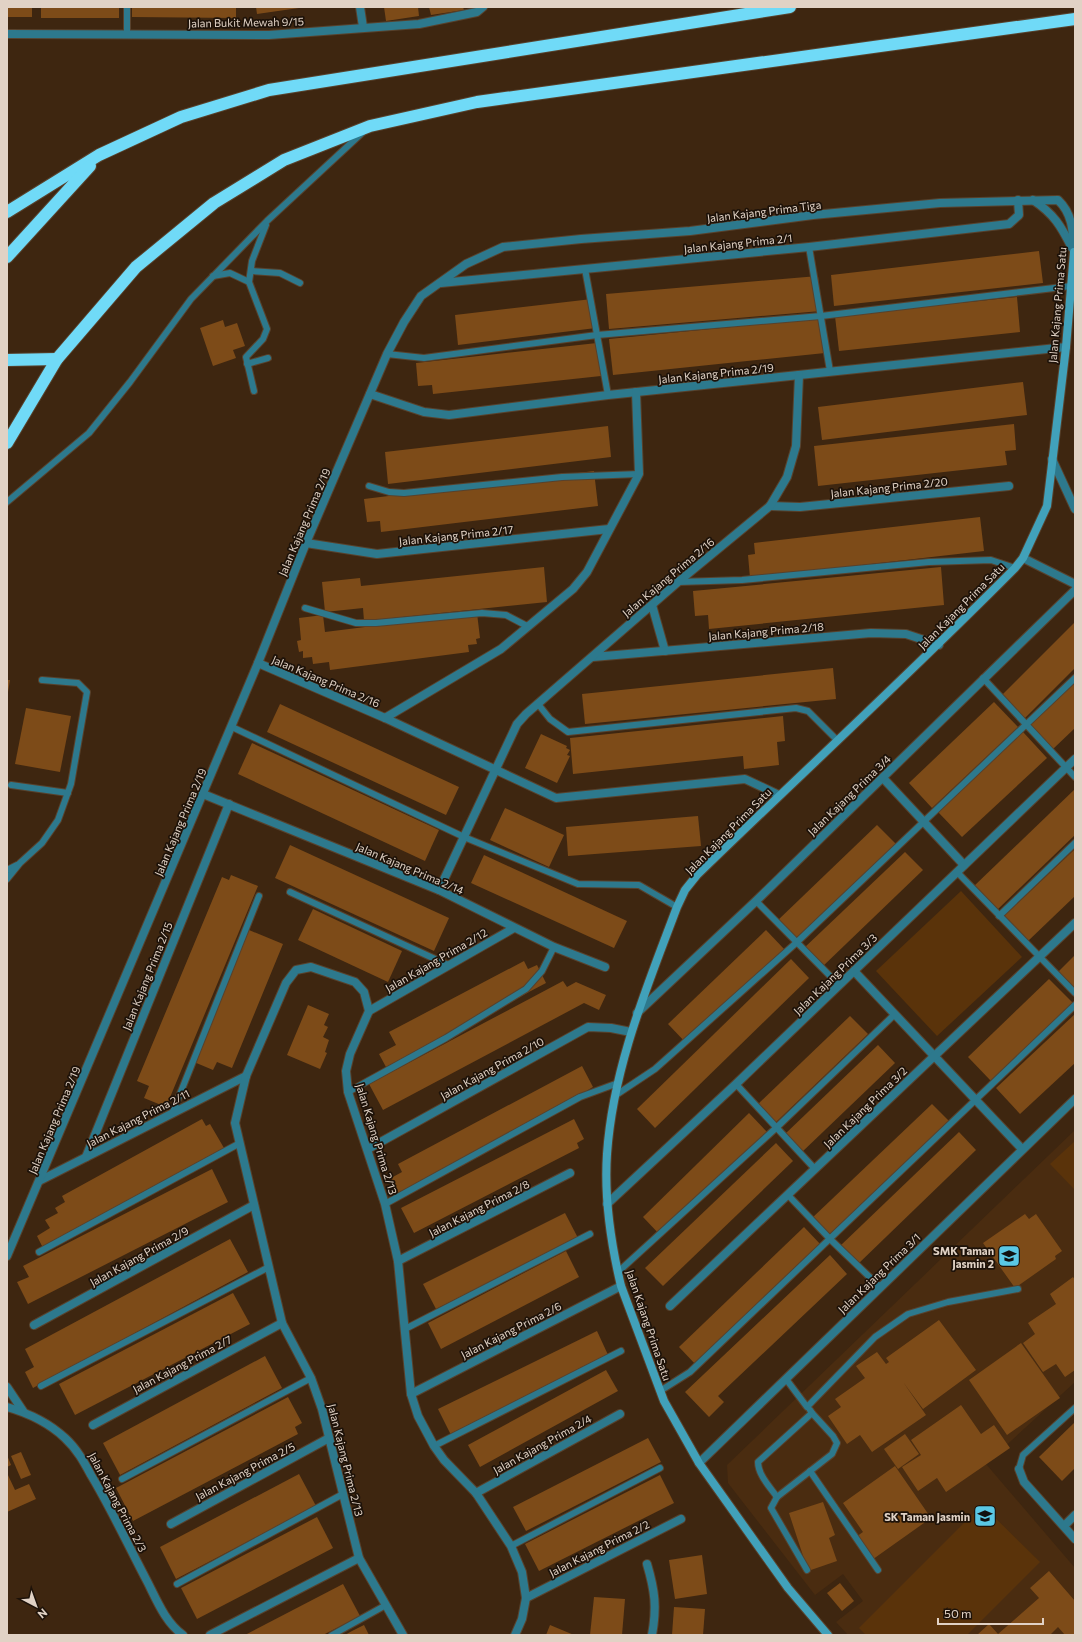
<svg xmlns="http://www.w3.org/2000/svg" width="1082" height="1642" font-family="Commissioner,sans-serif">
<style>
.built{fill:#4a2c10}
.green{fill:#5a330a}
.building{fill:#7d4b18}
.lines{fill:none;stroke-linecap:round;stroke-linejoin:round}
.lane-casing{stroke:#58422d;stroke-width:8}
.street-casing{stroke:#58422d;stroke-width:10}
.secondary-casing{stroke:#58422d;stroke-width:10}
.highway-casing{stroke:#58422d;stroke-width:14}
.lane{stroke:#2d798d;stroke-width:6}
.street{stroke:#2d798d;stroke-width:8}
.secondary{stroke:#41a1ba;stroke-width:8}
.highway{stroke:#70daf7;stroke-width:12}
.labels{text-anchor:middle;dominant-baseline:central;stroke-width:3.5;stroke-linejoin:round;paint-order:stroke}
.street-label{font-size:11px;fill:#e1d2c5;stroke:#1d1209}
.poi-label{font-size:11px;font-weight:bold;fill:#e1d2c5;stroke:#1d1209;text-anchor:end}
</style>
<rect width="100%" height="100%" fill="#3e2610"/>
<path class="built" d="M1075,1130V1382L986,1464L1075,1568V1635H848L836,1622L863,1601L843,1574L815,1595L728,1483L727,1465Z"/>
<g class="green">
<path d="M961,891L1022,957L937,1036L876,971Z"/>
<path d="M1075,1141V1190L1050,1164Z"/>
<path d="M982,1505L1040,1562L967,1635H866L859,1628Z"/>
</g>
<g class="building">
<rect x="7" y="7" width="25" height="10"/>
<rect x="41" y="7" width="78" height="11"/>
<path d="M132,7H236V18L132,17Z"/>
<path d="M256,7H299V8L257,14Z"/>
<path d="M384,7H418L419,16L386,21Z"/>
<path d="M429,7H463L464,10L431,15Z"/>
<path d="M1039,251L1043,283L834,306L831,275Z"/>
<path d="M818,276L821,311L609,329L606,294Z"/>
<path d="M1017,297L1020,332L839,351L835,316Z"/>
<path d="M592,299L596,328L458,345L455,315Z"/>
<path d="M821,318L825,353L613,375L609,339Z"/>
<path d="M223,320L225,327L237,323L245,346L233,350L236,358L213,366L200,328Z"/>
<path d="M597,343L601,376L433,394L432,385L418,386L416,363Z"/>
<path d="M1023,382L1027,415L822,440L818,407Z"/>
<path d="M1014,424L1016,450L1005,451L1007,465L818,486L814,446Z"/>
<path d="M608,426L611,457L388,484L385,452Z"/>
<path d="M594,471L598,506L381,532L380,521L367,522L364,499Z"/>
<path d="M980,517L984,551L750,578L748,555L755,554L754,543Z"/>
<path d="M544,567L547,602L364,621L363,608L325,612L322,582L360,578L361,586Z"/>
<path d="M941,567L944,605L709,629L708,615L695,616L693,591Z"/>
<path d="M477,613L480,638L476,639L477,644L468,645L469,652L330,670L329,662L313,664L312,657L303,658V651L299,652L297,641L301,640L299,618L323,615L325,632Z"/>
<path d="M1075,622V668L1023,720L1000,697Z"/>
<path d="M833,668L836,699L585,724L582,694Z"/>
<path d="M7,680H10L8,692H7Z"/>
<path d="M1075,682V728L1053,749L1030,725Z"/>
<path d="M994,702L1018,727L932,808L909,783Z"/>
<path d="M280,704L459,787L446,815L267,732Z"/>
<path d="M26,708L71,716L60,772L15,764Z"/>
<path d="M783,716L785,741L777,742L779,765L744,769L743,756L573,774L570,738Z"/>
<path d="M1023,732L1047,758L962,837L938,812Z"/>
<path d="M541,734L567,746L566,748L570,750L567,755L570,756L557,783L525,768Z"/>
<path d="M252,743L439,830L425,861L238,774Z"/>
<path d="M1075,789V835L996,911L973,887Z"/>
<path d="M505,808L564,835L549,867L490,840Z"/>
<path d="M698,816L701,846L568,856L566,827Z"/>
<path d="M877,825L896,844L794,941L776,922Z"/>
<path d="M290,845L449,918L434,951L275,878Z"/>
<path d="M1075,849V896L1027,942L1003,917Z"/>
<path d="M905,852L923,870L821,968L803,949Z"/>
<path d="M484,855L627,921L614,948L471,883Z"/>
<path d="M231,875L258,886L166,1107L144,1098L149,1086L137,1081L222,877L229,880Z"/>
<path d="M313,909L402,951L388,982L298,940Z"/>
<path d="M249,930L283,944L232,1068L217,1062L213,1070L194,1062Z"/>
<path d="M766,930L785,950L687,1044L668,1024Z"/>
<path d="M1075,955V991L1057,973Z"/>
<path d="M791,959L809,978L655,1128L637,1109Z"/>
<path d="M524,961L528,969L537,965L546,983L386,1067L379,1054L396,1045L389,1032Z"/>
<path d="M1049,979L1073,1003L991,1081L968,1057Z"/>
<path d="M563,981L567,987L576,982L606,995L599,1010L584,1003L383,1110L369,1084Z"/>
<path d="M308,1005L329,1014L324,1025L328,1027L323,1037L329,1040L325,1052L327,1053L320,1069L287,1055Z"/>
<path d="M1075,1014V1063L1020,1114L996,1088Z"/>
<path d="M850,1016L868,1034L774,1124L756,1106Z"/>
<path d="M878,1045L895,1063L801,1153L784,1135Z"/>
<path d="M582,1066L593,1087L588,1090L590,1094L399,1194L391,1178L402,1172L398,1164Z"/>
<path d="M932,1104L950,1122L829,1238L811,1219Z"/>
<path d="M749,1113L767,1132L661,1236L643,1217Z"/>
<path d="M202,1119L206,1126L210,1124L224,1148L43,1248L37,1236L50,1228L45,1220L58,1213L55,1208L65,1202L62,1196Z"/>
<path d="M574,1119L584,1139L577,1143L579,1148L414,1233L401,1208Z"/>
<path d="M959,1132L976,1150L857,1265L839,1247Z"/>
<path d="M776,1143L793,1161L663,1286L645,1268Z"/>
<path d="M212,1169L228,1202L28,1304L17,1282L29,1277L23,1266Z"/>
<path d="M565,1213L578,1238L436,1309L423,1284Z"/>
<path d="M1025,1214L1029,1219L1036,1214L1062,1251L1055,1256L1056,1259L1015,1288L983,1243Z"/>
<path d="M804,1227L822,1246L697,1366L679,1347Z"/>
<path d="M230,1239L248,1272L33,1388L25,1372L34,1367L25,1349Z"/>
<path d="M566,1251L579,1277L441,1349L428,1323Z"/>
<path d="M830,1255L847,1274L718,1396L724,1402L709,1417L685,1392Z"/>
<path d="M1073,1277L1075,1280V1370L1065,1377L1056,1364L1043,1372L1023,1343L1035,1334L1028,1323L1056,1304L1050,1294Z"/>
<path d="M233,1293L250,1324L75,1415L59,1384Z"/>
<path d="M939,1320L976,1370L923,1409L903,1382L926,1415L872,1452L860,1435L847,1444L828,1416L841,1407L835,1399L865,1378L856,1366L877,1352L886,1364L889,1362L886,1358Z"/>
<path d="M597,1331L609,1357L451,1435L438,1409Z"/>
<path d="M1021,1343L1060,1398L1007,1435L969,1380Z"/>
<path d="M265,1356L282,1388L120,1475L103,1443Z"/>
<path d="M606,1370L618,1391L480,1467L468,1445Z"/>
<path d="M288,1397L302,1423L295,1427L298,1434L133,1521L116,1488Z"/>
<path d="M961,1405L981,1434L994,1425L1010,1448L946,1492L937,1478L918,1491L902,1467L921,1455L911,1440Z"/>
<path d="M1075,1422V1468L1062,1481L1039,1457Z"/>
<path d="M905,1434L919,1454L898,1469L884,1449Z"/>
<path d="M648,1438L661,1462L526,1531L513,1507Z"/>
<path d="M21,1452L31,1475L21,1479L11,1456Z"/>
<path d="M7,1455L11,1465L7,1467Z"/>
<path d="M895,1466L931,1518L869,1562L853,1539L863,1532L843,1503Z"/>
<path d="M7,1473L15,1490L29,1484L36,1499L7,1512Z"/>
<path d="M299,1474L316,1506L176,1579L160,1547Z"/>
<path d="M660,1475L674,1503L539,1571L525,1544Z"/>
<path d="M823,1502L835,1535L829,1538L837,1561L808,1571L789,1513Z"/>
<path d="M317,1517L333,1548L197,1619L181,1588Z"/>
<path d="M702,1555L707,1594L675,1599L669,1560Z"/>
<path d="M1049,1571L1075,1601V1635H1065L1058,1627L1050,1635H977L989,1624L998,1634L1039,1598L1030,1588Z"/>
<path d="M840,1583L854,1601L842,1611L827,1593Z"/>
<path d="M343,1584L360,1616L323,1635H245Z"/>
<path d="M594,1597L625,1599L622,1635H590Z"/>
<path d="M674,1607L705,1609L703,1635H672Z"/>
<path d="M364,1625L369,1635H345L352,1631Z"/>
<path d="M550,1625L574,1635H546Z"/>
</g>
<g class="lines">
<g class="lane-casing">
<g id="lane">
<path d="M127,35V7"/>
<path d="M809,247L830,371"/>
<path d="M585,269L608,395"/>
<path d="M251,271L280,273L300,283"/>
<path d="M213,276L230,273L249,282"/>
<path d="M387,354L424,358L597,335L821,316L1071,286"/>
<path d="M247,364L268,358"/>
<path d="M254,391L246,357L263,339L267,329L249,282L252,261L266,225"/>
<path d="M369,486L389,492L404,493L562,477L639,474"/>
<path d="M7,502L89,433L130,382L191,299L267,221L363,132"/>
<path d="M678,582L742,580L929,562L991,560L1015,568"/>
<path d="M305,608L356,623H376L482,613L506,615L527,626"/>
<path d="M983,678L1075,777"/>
<path d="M538,704L550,719L568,732L796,708L808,711L838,741"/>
<path d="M232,727L464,837L578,884L639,885L677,907"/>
<path d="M11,785L68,793"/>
<path d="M7,870L17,865"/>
<path d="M957,872L1075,993"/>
<path d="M7,879L20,863L42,843L58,820L71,784L87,692L78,683L42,680"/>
<path d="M290,892L448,965"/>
<path d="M756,901L839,985"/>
<path d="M999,916L1075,843"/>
<path d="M736,1084L815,1169"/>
<path d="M348,1092L446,1038L526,989L542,971L554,947"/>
<path d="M616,1095L655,1069L796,943L1075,678"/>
<path d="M172,1114L259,896"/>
<path d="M788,1195L831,1240L880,1287"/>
<path d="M385,1204L580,1097L618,1083"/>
<path d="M39,1252L240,1143"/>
<path d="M618,1272L776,1128L895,1014"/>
<path d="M405,1329L590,1234"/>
<path d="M786,1379L807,1407L875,1337L908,1314L948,1302L1018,1289"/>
<path d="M41,1386L267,1268"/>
<path d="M660,1391L690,1372L1075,1005"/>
<path d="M434,1446L621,1351"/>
<path d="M1019,1469L1023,1455L1075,1408"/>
<path d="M810,1471L878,1570"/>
<path d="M122,1479L311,1378"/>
<path d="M777,1497C770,1487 758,1475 758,1462L812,1413L810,1410"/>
<path d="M511,1546L660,1468"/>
<path d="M807,1570L771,1508L777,1497L832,1454L837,1443L833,1436L812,1413"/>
<path d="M177,1584L343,1494"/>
<path d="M332,1635L386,1605"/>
</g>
</g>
<g class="street-casing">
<g id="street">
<path d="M360,7L363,27"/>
<path d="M7,34L269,35L419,24L477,12L483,7"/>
<path d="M1033,200C1054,214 1061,226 1072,248"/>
<path d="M441,283L809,247L1009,224L1019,215L1018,200"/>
<path d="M370,394L424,412L449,415L608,395L1066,347"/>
<path d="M1052,459L1075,509"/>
<path d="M770,506L800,507L1009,486"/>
<path d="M306,543L377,554L609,529"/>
<path d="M1023,558L1075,584"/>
<path d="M652,605L665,651"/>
<path d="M593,657L871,633L906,634L939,645"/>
<path d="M258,663L385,718L556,798L745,779L779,795"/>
<path d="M385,718L501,649L573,589L587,572L639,474L636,392"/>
<path d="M883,778L964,865"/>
<path d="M203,794L439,890L554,947L605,967"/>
<path d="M439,890L517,724L526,714L678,582L770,506L787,477L796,446L799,375"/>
<path d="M854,971L1022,1149"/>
<path d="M369,1011L514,928"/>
<path d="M637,1013L756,901L1075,590"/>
<path d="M368,1149L588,1027L611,1028L631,1032"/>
<path d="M86,1157L229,804"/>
<path d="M41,1180L246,1076"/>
<path d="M607,1204L736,1084L1075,759"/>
<path d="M7,1256L258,663L306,543L387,354L404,322L421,296L466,264L503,247L581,239L690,231L813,215L940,203L1058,200C1073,214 1073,232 1074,252"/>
<path d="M398,1261L570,1173"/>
<path d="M670,1306L1075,923"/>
<path d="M34,1325L254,1205"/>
<path d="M7,1387L23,1411"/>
<path d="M411,1394L621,1286"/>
<path d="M7,1407C28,1413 49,1423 65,1438C77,1449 84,1462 91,1475C112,1510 129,1547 148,1583C157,1601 166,1623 183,1635"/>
<path d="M93,1425L282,1323"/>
<path d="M699,1463L1075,1099"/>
<path d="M1019,1469L1024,1482L1075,1539"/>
<path d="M476,1493L620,1414"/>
<path d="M171,1524L329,1438"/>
<path d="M1064,1526L1075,1515"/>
<path d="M647,1564C655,1591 657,1607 652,1635"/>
<path d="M526,1598L681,1519"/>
<path d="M210,1635L359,1558"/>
<path d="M403,1635L359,1558L322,1409L311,1378L282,1323L235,1123L246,1076L286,983L296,970L311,967L355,982L364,992L369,1011L350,1054L346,1071L348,1092L385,1204L398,1261L411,1394L418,1416L434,1446L444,1460L476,1493L511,1546L522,1572L526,1598L522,1619L515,1635"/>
</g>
</g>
<g class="secondary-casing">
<path id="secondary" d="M828,1635L788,1588L699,1463L664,1401L621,1286C611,1244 604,1198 607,1154C613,1067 647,987 677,907L685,890L697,875C802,773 911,673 1015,568L1023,558L1047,506L1066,347L1074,252"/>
</g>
<g class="highway-casing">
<g id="highway">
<path d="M7,212L99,155L181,117L269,90L790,7"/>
<path d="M7,257L90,166"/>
<path d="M7,360L57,359"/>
<path d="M7,443L57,359L136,267L214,203L284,160L370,126L477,102L1075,19"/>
</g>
</g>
<use href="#lane" class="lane"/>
<use href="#street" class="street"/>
<use href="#secondary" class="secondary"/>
<use href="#highway" class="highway"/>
</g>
<defs>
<g id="school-square" transform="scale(1.15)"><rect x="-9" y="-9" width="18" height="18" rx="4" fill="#5ac8e5" stroke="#1d1209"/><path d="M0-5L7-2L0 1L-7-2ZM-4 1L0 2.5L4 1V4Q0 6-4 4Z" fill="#111"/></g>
</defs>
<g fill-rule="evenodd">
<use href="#school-square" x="1009" y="1256"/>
<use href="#school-square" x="985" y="1516"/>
</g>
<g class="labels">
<g class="street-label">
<text transform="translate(246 22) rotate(-1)">Jalan Bukit Mewah 9/15</text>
<text transform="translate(764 211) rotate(-7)">Jalan Kajang Prima Tiga</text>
<text transform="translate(738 243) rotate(-6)">Jalan Kajang Prima 2/1</text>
<text transform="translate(1057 305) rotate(-85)">Jalan Kajang Prima Satu</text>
<text transform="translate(716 373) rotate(-6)">Jalan Kajang Prima 2/19</text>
<text transform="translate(889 487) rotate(-6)">Jalan Kajang Prima 2/20</text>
<text transform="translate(304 522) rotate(-67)">Jalan Kajang Prima 2/19</text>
<text transform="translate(456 535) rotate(-6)">Jalan Kajang Prima 2/17</text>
<text transform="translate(668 577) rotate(-40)">Jalan Kajang Prima 2/16</text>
<text transform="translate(961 606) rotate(-45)">Jalan Kajang Prima Satu</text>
<text transform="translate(766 631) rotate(-5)">Jalan Kajang Prima 2/18</text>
<text transform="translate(326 681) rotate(23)">Jalan Kajang Prima 2/16</text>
<text transform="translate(849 795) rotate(-44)">Jalan Kajang Prima 3/4</text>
<text transform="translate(180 822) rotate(-67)">Jalan Kajang Prima 2/19</text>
<text transform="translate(728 831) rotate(-45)">Jalan Kajang Prima Satu</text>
<text transform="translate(410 868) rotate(23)">Jalan Kajang Prima 2/14</text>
<text transform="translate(436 960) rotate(-30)">Jalan Kajang Prima 2/12</text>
<text transform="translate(835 974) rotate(-44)">Jalan Kajang Prima 3/3</text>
<text transform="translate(147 976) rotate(-68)">Jalan Kajang Prima 2/15</text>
<text transform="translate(492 1068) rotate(-29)">Jalan Kajang Prima 2/10</text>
<text transform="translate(865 1107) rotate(-44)">Jalan Kajang Prima 3/2</text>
<text transform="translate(138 1118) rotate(-27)">Jalan Kajang Prima 2/11</text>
<text transform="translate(54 1120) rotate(-67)">Jalan Kajang Prima 2/19</text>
<text transform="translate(377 1139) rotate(73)">Jalan Kajang Prima 2/13</text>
<text transform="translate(479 1208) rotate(-27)">Jalan Kajang Prima 2/8</text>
<text transform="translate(139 1256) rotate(-29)">Jalan Kajang Prima 2/9</text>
<text transform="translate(879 1273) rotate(-44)">Jalan Kajang Prima 3/1</text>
<text transform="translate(649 1325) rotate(71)">Jalan Kajang Prima Satu</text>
<text transform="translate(511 1330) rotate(-27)">Jalan Kajang Prima 2/6</text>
<text transform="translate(182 1364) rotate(-28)">Jalan Kajang Prima 2/7</text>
<text transform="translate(542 1444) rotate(-29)">Jalan Kajang Prima 2/4</text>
<text transform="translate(346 1460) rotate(76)">Jalan Kajang Prima 2/13</text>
<text transform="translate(245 1471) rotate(-28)">Jalan Kajang Prima 2/5</text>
<text transform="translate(118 1502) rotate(62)">Jalan Kajang Prima 2/3</text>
<text transform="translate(599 1548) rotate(-27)">Jalan Kajang Prima 2/2</text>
</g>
<g class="poi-label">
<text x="994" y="1250">SMK Taman<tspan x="994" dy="13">Jasmin 2</tspan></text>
<text x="970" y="1516">SK Taman Jasmin</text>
</g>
</g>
<rect width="1082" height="1642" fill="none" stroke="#e1d2c5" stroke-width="16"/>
<g transform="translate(36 1606) rotate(139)" stroke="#1d1209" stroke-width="3" paint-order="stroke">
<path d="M0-3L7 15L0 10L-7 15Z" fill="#e1d2c5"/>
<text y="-6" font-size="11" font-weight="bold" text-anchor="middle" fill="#e1d2c5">N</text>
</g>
<path d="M938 1618v6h105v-6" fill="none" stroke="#e1d2c5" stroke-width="2"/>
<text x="944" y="1618" font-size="12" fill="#e1d2c5" stroke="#1d1209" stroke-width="3" paint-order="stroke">50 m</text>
</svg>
